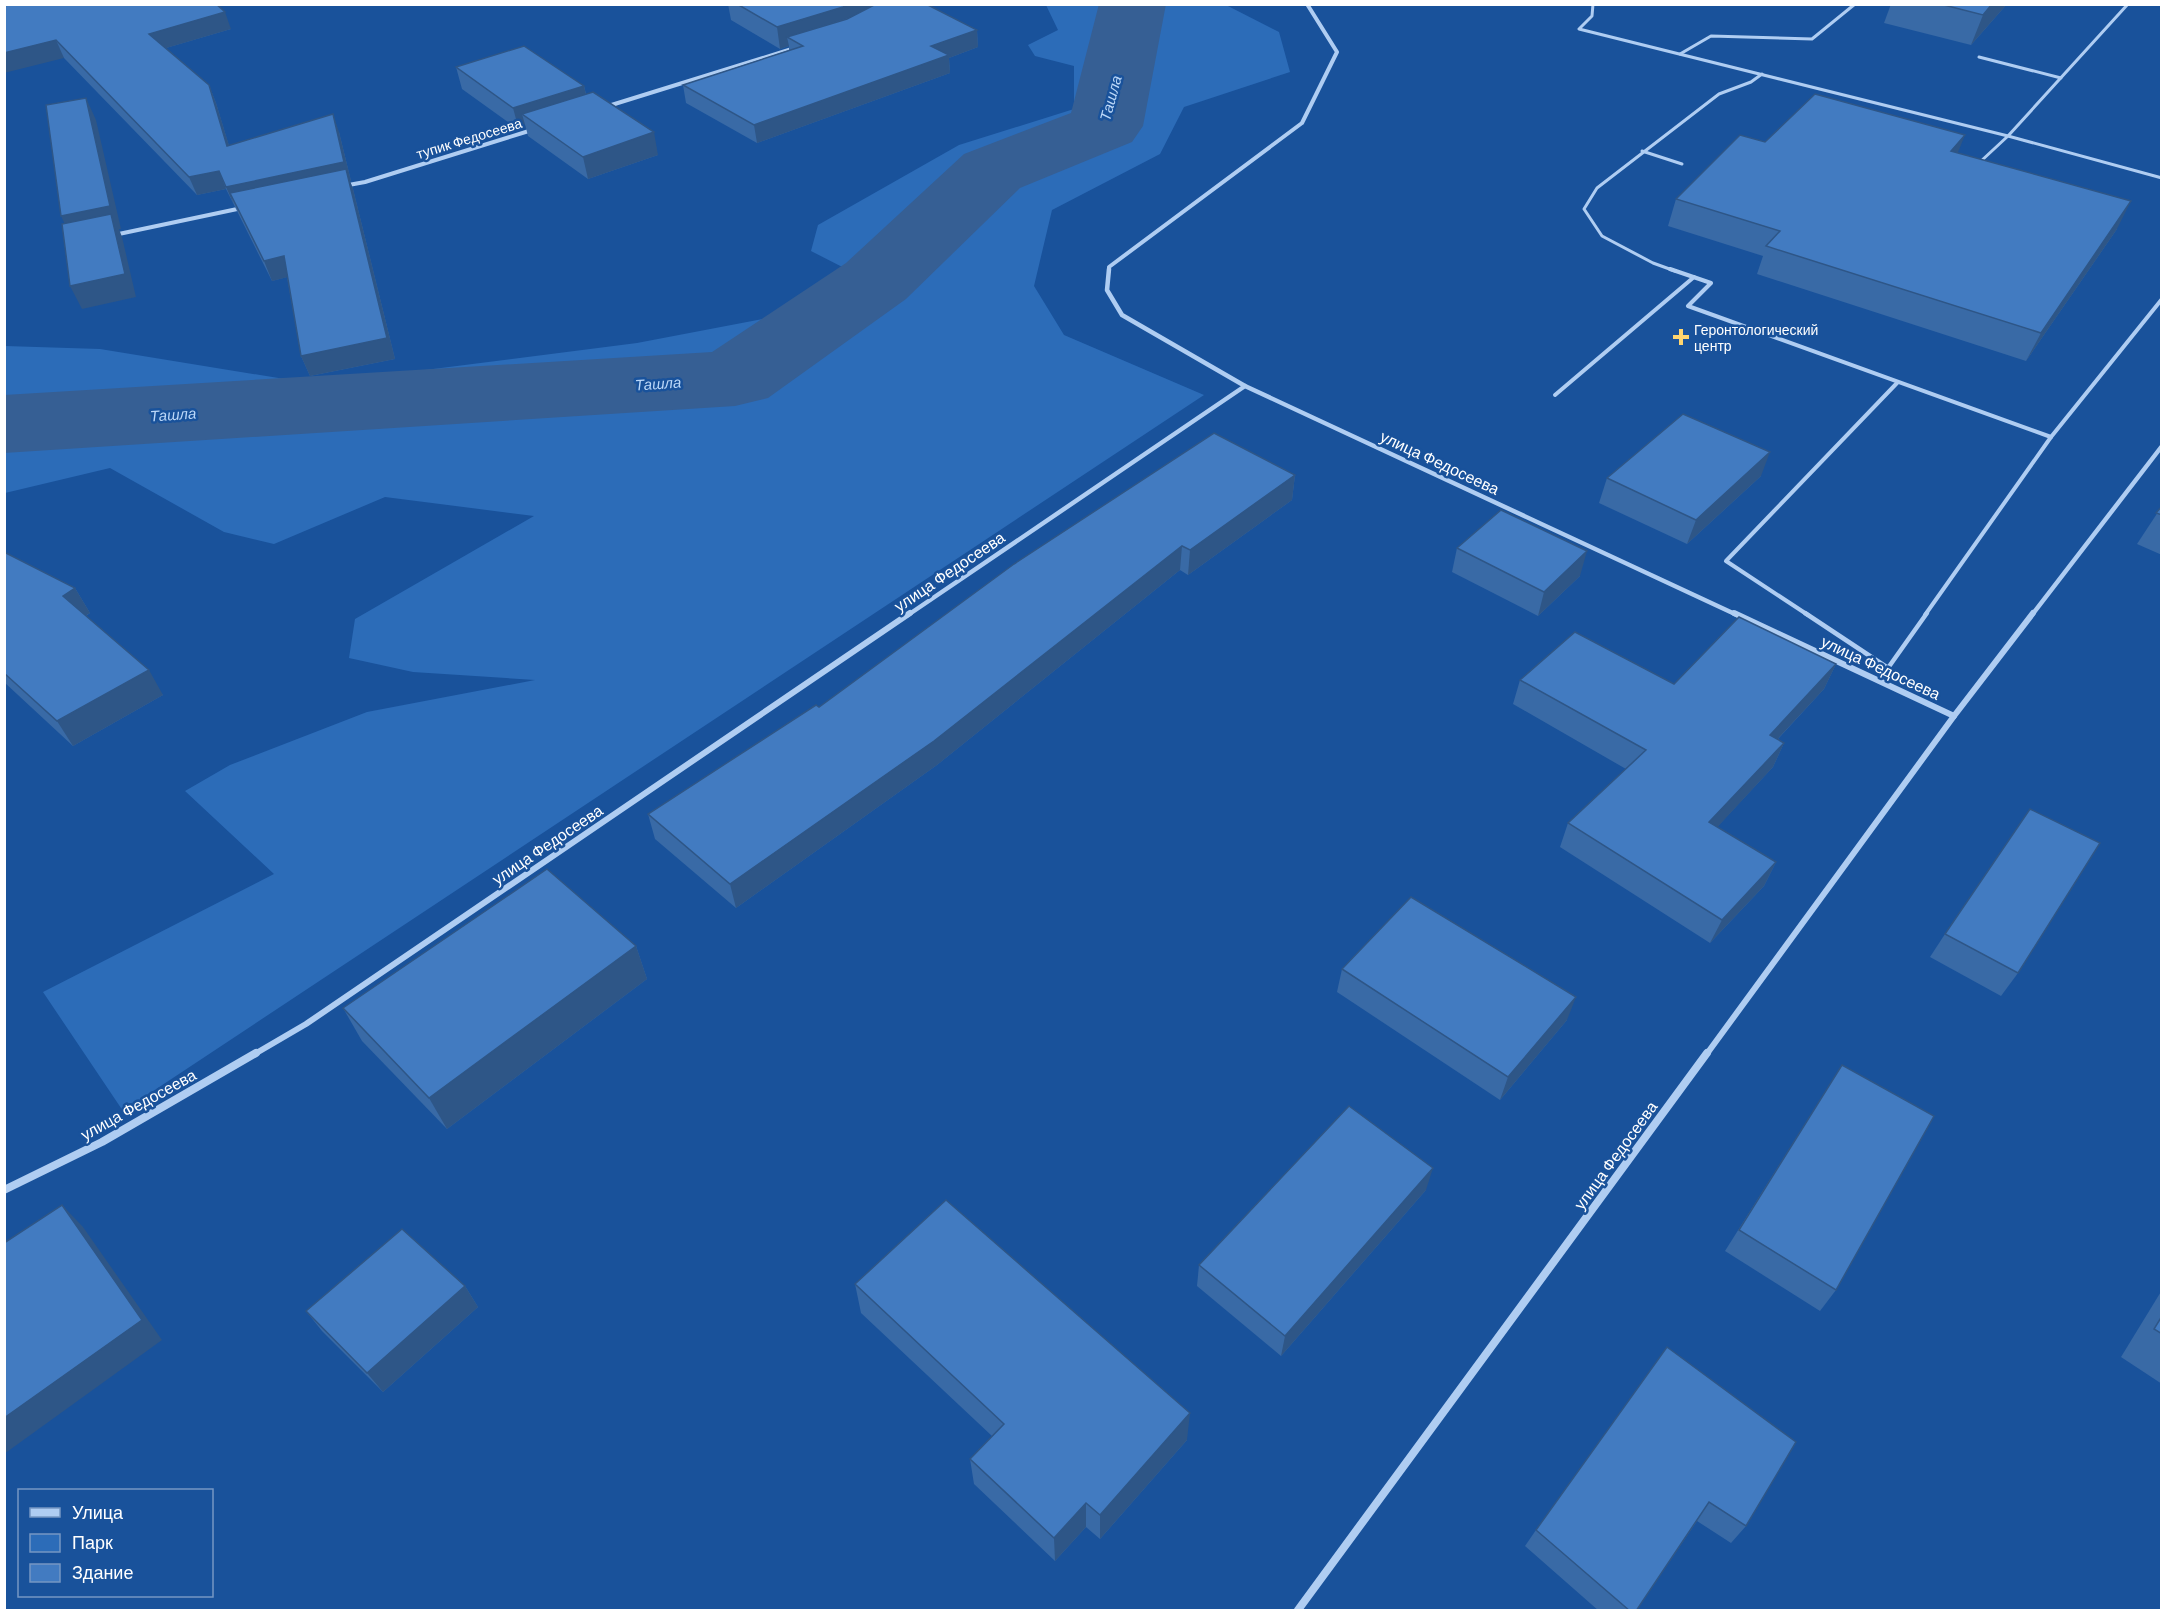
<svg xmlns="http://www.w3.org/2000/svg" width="2166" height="1615" font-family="Barlow,sans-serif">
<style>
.green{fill:#2c6cb8}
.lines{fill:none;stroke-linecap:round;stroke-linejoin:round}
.river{fill:#365f94;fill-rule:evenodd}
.lane-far2{stroke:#afcdf2;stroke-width:3}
.lane-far1{stroke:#afcdf2;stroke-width:4}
.lane{stroke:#afcdf2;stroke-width:4.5}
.street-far3{stroke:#afcdf2;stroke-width:4}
.street-far2{stroke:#afcdf2;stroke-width:4.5}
.street-far1{stroke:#afcdf2;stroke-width:6}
.street{stroke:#afcdf2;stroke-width:8}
.wall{fill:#396aa6}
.shaded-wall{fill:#2e5687}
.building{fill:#427bc1;stroke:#2e5687;stroke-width:1.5}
.poi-dot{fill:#ffd56f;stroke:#19529b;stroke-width:2}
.labels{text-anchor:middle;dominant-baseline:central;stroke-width:5;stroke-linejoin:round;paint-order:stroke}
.far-street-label{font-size:14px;fill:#fff;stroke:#19529b}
.far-poi-label{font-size:14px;fill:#fff;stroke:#19529b;text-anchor:start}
.far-water-label{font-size:15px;font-style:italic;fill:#bbd7f8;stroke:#19529b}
.street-label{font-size:16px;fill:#fff;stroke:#19529b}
</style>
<rect width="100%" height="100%" fill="#19529b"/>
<path class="green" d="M1046,5H1226L1279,32L1290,72L1184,107L1160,154L1052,210L1034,286L1064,335L1204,395L123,1111L43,992L274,874L185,791L230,765L367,712L535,680L413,672L349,658L355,619L534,516L385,497L274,544L224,532L110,468L5,493V346L100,349L315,384L637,343L804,311L856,274L811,251L818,225L959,145L1074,109V66L1035,56L1028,45L1058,30Z"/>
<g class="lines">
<path class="river" d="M1099,4H1166L1143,126L1132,142L1020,188L906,299L768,398L735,406L4,453V395L712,352L846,263L964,154L1071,113Z"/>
<g class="lane-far2">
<path d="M1593,4L1592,16L1579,29L2008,136L2162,178"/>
<path d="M1680,54L1711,36L1812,39L1855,4"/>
<path d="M1979,57L2061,78"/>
<path d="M1642,151L1682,164"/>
<path d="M1980,162L2008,136L2128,4"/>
<path d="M1675,271L1653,263L1602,236L1584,209L1597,188L1719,94L1751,82L1762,74"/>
</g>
<g class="lane-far1">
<path d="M1670,269L1711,283L1688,306L2051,437"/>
<path d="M1555,395L1694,277"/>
<path d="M1808,615L1726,561L1897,383"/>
<path d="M1925,615L2051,437L2162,299"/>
</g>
<path class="lane" d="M1805,613L1888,668L1927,613"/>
<g class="street-far3">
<path d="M605,107L795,48"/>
<path d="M343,186L365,182L532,130"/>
<path d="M114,235L242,208"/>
<path d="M1109,271V267L1302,123L1337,52L1307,4"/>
</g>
<g class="street-far2">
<path d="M1109,269L1107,290L1122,315L1245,386L1737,615"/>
<path d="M908,615L1245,386"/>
<path d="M2032,615L2162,446"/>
</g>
<g class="street-far1">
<path d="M1734,613L1954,716"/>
<path d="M253,1055L306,1024L910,613"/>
<path d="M1706,1055L1954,716L2033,613"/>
</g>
<g class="street">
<path d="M4,1190L102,1142L256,1053"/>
<path d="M1298,1610L1707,1053"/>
</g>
</g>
<g class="wall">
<path d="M4,4L231,29L166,48L209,85L216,103L229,146L339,132L351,181H350L353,189L395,359L310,376L301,356L287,277L272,281L226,189L197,195L64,58Z"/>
<path d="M728,4H926L977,30L978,47L949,58L950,73L757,143L686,103L683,85L789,50V46L780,49L731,20Z"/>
<path d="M1891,4H2007L1971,45L1884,23Z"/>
<path d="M456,67L584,86L586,94L658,155L588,179L528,136L526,128L519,130L462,89Z"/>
<path d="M1765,142L1958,153L2117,229L2026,361L1757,274L1763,256L1668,226L1676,199Z"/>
<path d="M1295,475L1292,500L1188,575L1180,570L937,765L736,908L655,839L648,814L819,707Z"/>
<path d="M1761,476L1687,544L1599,503L1607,478Z"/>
<path d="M2162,506V555L2137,544Z"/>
<path d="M1457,548L1580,576L1538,616L1452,572Z"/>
<path d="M4,552L75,588L90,613L86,616L163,695L73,746L4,682Z"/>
<path d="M1836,664L1824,689L1778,739L1784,743L1773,767L1717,827L1776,862L1764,886L1710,943L1560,847L1568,823L1626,769L1513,704L1520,680L1674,684Z"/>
<path d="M1945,934L2018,973L2001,996L1930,957Z"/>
<path d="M636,946L647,979L447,1129L362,1041L343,1008Z"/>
<path d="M1342,969L1567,1020L1500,1100L1337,992Z"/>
<path d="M1842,1065L1836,1290L1820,1311L1725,1251Z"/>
<path d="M1426,1190L1281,1356L1197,1286L1199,1265Z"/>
<path d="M855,1284L1187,1440L1100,1539L1086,1527L1055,1561L974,1484L970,1459L992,1436L861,1313Z"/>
<path d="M465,1286L478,1307L383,1392L322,1331L306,1311Z"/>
<path d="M2162,1290V1384L2121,1357Z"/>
<path d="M1667,1347L1746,1526L1731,1543L1697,1521L1636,1611H1599L1525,1546L1536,1530Z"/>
</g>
<g class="shaded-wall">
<path d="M849,4H894L787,37L789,46L780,49L777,27Z"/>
<path d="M1992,4H2007L1971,45L1983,15Z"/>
<path d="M225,12L231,29L156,51L149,34Z"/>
<path d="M977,30L978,47L949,58L950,73L757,143L754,125L931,46Z"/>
<path d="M56,40L64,58L4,73V53Z"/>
<path d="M209,85L216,103L235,165L227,146Z"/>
<path d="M584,86L589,108L522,114L526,128L519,130L513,108Z"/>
<path d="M86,98L96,120L121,229H119L122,237L136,297L82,309L70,286L72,239L61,216Z"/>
<path d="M333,114L339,132L351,181H350L353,189L395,359L310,376L301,356L387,338L230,193L234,205L226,187Z"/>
<path d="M654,132L658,155L588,179L583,157Z"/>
<path d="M1965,135L1954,162L1951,151Z"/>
<path d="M219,171L226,189L197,195L189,177Z"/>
<path d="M2131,201L2117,229L2026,361L2041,333Z"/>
<path d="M284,256L292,276L272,281L264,261Z"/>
<path d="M1770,452L1761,476L1687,544L1696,520Z"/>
<path d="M1295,475L1292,500L1188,575L1190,550Z"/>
<path d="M1182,546L1180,570L937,765L736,908L730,884Z"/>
<path d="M1587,551L1580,576L1538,616L1544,592Z"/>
<path d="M75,588L90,613L78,620L63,596Z"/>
<path d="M1836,664L1824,689L1759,759L1770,735Z"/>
<path d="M149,670L163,695L73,746L57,721Z"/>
<path d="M1784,743L1773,767L1699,847L1709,822Z"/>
<path d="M1776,862L1764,886L1710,943L1722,920Z"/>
<path d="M636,946L647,979L447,1129L429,1098Z"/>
<path d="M1576,997L1567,1020L1500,1100L1508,1077Z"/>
<path d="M1433,1168L1426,1190L1281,1356L1285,1336Z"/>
<path d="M62,1205L83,1227L162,1340L4,1454V1418Z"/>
<path d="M465,1286L478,1307L383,1392L367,1373Z"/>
<path d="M1190,1413L1187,1440L1100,1539V1515Z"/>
<path d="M1086,1503V1527L1055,1561L1054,1538Z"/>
</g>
<g class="building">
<path d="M11,4H216L225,12L149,34L209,85L227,146L333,114L344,162L226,187L219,171L189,177L56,40L4,53V6Z"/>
<path d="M737,4H849L843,7L777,27Z"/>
<path d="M876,4H926L977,30L931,46L949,55L754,125L683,85L803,46L787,37L847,19Z"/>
<path d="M1940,4H1992L1983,15Z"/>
<path d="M524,46L584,86L513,108L456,67Z"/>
<path d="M593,92L654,132L583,157L522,114Z"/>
<path d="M1815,94L1965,135L1951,151L2131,201L2041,333L1766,246L1780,231L1676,199L1740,135L1765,142Z"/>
<path d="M86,98L110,206L61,216L46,105Z"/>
<path d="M346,169L387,338L301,356L284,256L264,261L230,193Z"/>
<path d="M111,214L125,274L70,286L62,224Z"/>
<path d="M1683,414L1770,452L1696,520L1607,478Z"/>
<path d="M1214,433L1295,475L1190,550L1182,546L934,741L730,884L648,814L816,705L819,707L1014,564Z"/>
<path d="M2162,506V515L2156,513Z"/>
<path d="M1501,510L1587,551L1544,592L1457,548Z"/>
<path d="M4,552L75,588L63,596L149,670L57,721L4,673Z"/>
<path d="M1739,617L1836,664L1770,735L1784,743L1709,822L1776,862L1722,920L1568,823L1646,750L1520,680L1575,632L1674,684Z"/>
<path d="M2030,809L2100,843L2018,973L1945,934Z"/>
<path d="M547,869L636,946L429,1098L343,1008Z"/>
<path d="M1411,897L1576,997L1508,1077L1342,969Z"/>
<path d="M1842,1065L1934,1116L1836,1290L1739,1230Z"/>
<path d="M1349,1106L1433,1168L1285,1336L1199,1265Z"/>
<path d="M946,1200L1190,1413L1100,1515L1086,1503L1054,1538L970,1459L1004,1424L855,1284Z"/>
<path d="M62,1205L142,1320L4,1418V1243Z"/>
<path d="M402,1229L465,1286L367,1373L306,1311Z"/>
<path d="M2162,1316V1334L2154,1329Z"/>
<path d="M1667,1347L1796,1442L1746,1526L1709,1502L1636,1611H1630L1536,1530Z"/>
</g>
<path class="poi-dot" d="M1678 328h6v6h6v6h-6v6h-6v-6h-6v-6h6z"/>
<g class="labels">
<g class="far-street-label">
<text transform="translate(469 138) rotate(-17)">тупик Федосеева</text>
</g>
<g class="far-poi-label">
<text x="1694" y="329">Геронтологический<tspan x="1694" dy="16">центр</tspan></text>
</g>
<g class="far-water-label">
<text transform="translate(1110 98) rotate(-75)">Ташла</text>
<text transform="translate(658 383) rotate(-4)">Ташла</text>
<text transform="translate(173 414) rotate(-4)">Ташла</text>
</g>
<g class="street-label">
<text transform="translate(1440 462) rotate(25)">улица Федосеева</text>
<text transform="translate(949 571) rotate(-34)">улица Федосеева</text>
<text transform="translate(1881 667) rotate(25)">улица Федосеева</text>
<text transform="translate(547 844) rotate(-34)">улица Федосеева</text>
<text transform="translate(138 1104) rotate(-29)">улица Федосеева</text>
<text transform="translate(1615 1155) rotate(-54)">улица Федосеева</text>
</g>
</g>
<rect width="2166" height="1615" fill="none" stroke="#ffffff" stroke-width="12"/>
<rect x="18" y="1489" width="195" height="108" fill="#19529b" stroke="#7597c3" stroke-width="1.5"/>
<rect x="30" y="1508" width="30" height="9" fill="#afcdf2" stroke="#7597c3" stroke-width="1.5"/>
<text x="72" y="1519" font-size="18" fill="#ffffff">Улица</text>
<rect x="30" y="1534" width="30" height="18" fill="#2c6cb8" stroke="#7597c3" stroke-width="1.5"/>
<text x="72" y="1549" font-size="18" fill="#ffffff">Парк</text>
<rect x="30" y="1564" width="30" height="18" fill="#427bc1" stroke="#7597c3" stroke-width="1.5"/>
<text x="72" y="1579" font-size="18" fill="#ffffff">Здание</text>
</svg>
